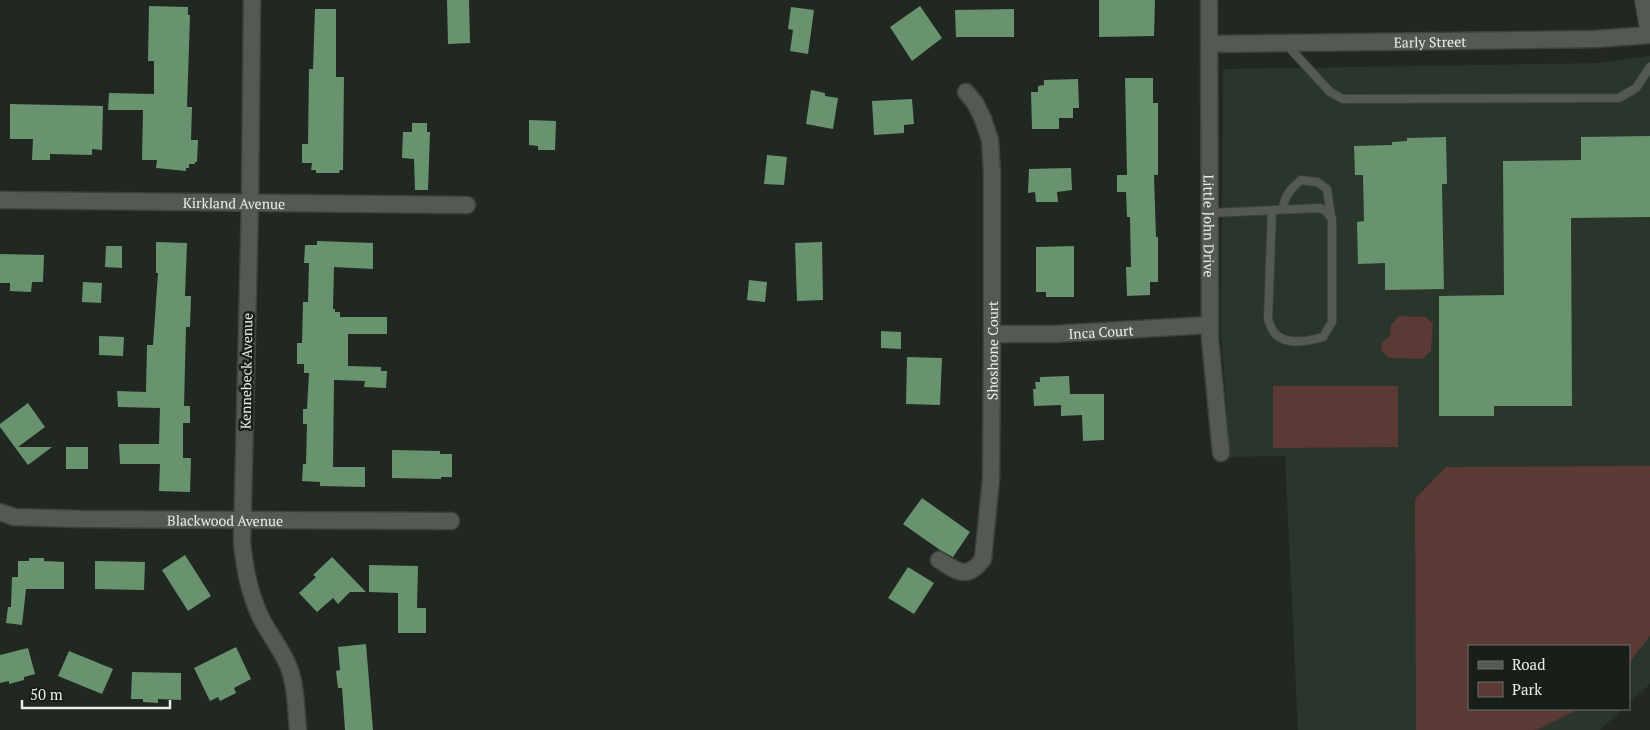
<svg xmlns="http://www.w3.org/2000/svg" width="1650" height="730" font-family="'PT Serif',serif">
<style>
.built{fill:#2a352b}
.green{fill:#5b3934}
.building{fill:#69936e}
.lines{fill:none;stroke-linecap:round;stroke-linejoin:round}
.service-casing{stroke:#3c423c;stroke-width:10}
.minor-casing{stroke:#3c423c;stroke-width:19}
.tertiary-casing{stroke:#3c423c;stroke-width:22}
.service{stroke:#535a53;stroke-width:8}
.minor{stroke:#535a53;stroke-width:16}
.tertiary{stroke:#535a53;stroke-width:20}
.labels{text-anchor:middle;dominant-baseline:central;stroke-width:5;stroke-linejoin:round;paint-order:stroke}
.street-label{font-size:14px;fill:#e9eeea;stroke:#181e18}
</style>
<rect width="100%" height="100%" fill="#212822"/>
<path class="built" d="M1650,56V684L1629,703V646H1469V709H1623L1600,730H1298L1285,456L1230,457L1221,330L1223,69L1596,63Z"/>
<g class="green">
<path d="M1399,316L1425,317L1433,323L1431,351L1422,359L1389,358L1381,351L1382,342L1390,336L1391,325Z"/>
<path d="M1273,386H1398V447L1273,448Z"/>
<path d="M1650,466V636L1629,663V646H1469V709H1579L1541,728L1534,730H1416L1415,499L1446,467Z"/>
</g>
<g class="building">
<path d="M447,0H469L470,43L448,44Z"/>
<path d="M1099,0H1155L1154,36L1099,37Z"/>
<path d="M149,6L188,7V15H190L187,107H192L191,140H198L197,162H195V164H189V168H186V171L156,168L157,160H142L143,110H108L109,93L154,94V61H148Z"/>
<path d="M920,6L942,38L912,61L890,27Z"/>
<path d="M791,7L814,10L808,54L790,51L793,30L788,29Z"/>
<path d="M315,9H336V77H344L343,170H340L339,173H316V170H311L312,163H302V144H308L309,69H313Z"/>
<path d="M1014,9V37H956L955,10Z"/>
<path d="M1125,78H1153V103H1158V175H1154L1156,237H1158V282H1150V295L1127,296L1126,267H1131L1130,217H1127L1126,192H1117V175H1127Z"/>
<path d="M1078,79L1079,108H1073V118H1059V129H1032L1031,92H1038V86L1044,85V80Z"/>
<path d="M811,90L825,93V96L838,98L833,129L806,124Z"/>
<path d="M912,99L914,124L904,125V133L874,135L872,101Z"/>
<path d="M10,104L103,106L102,150L92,149V155L50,154V160H32L33,139H10Z"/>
<path d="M529,120L556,121L555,150H538V146L529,145Z"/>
<path d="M412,123H427V132H430L428,190H415L414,159L402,158L403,132H412Z"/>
<path d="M1650,136V217L1571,218L1572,406H1494V416H1439V296L1504,295L1503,161L1581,160V137Z"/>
<path d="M1446,137L1447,184H1442L1444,289L1385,290V263L1358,264L1357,222L1364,221L1363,175H1355L1354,146L1392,145V142L1407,141V138Z"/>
<path d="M767,155L787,157L784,185L764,184Z"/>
<path d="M1071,168L1072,190L1057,192L1058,202H1036L1035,192L1028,193L1029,169Z"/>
<path d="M317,241L373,243V269L334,267L333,309H335V312H340V317H387V334H348V366L381,367V371H387L386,388L364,387L365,381L334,380L333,467H365V487L320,486V482L302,481L303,464H306L307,424H303V409H307L309,373H304V364H297V343H302L303,302H308L309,263H304L305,245H317Z"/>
<path d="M156,242L187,243L185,296H191L190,327H186L184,406H190V423H183V458H191L190,492L159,491L160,464H120L119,444H159L160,408L118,407L117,391L146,392L147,345H153L158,273H156Z"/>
<path d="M822,242L823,300L797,301L795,243Z"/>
<path d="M106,246H122V268L105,267Z"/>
<path d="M1074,246V297H1046V292H1036V247Z"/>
<path d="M0,254L44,255L43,282H32L31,292L10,291V283H0Z"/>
<path d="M749,280L767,282L765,302L747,300Z"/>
<path d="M83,282L102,283L101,303L82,302Z"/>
<path d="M881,331L901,332V349L881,348Z"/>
<path d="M99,336L124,337L123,356L99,355Z"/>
<path d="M907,357L942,358L940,405L906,404Z"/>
<path d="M1069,376L1070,394H1104V440L1083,441L1082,415L1061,416V405L1034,406L1033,389H1036L1035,382H1040V377Z"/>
<path d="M28,403L45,427L18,447H52L28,465L0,427V424Z"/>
<rect x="66" y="447" width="22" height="22"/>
<path d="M392,450L440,451V454H452V477H441V479L392,478Z"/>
<path d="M922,498L970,532L953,557L940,550L903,524Z"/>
<path d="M185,555L211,596L188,611L162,570Z"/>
<path d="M332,557L366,592H350L338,604L333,598L317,612L299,593L316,577L313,575Z"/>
<path d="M29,558H44V561L64,562V589H26L22,625L6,623L8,607H11L12,577H18V561H29Z"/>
<path d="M95,561L145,562L144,590L95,589Z"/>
<path d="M369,565L418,566L417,608H426V633H398V593L369,592Z"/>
<path d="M908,567L934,583L914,614L888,598Z"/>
<path d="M366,644L373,730H345L342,688H338L336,671L340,670L338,647Z"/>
<path d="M236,647L251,679L234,688L236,693L220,701L218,697L210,701L194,668Z"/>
<path d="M28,648L35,674L24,677V680L9,684V681L0,683V655Z"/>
<path d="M69,651L113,669L102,694L58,676Z"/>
<path d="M132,672L181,673V700L158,699V703L143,702V699H131Z"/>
</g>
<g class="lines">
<g class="service-casing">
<g id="service">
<path d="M1287,45L1330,92L1343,99L1619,98L1636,88L1650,67"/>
<path d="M1283,209C1284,196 1291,189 1301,180L1317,182L1327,189L1331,217"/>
<path d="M1210,213L1320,208L1326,211L1332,219V322L1323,337C1309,341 1284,347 1273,331C1271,328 1270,323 1268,320L1272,210"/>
</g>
</g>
<g class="minor-casing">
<g id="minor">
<path d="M252,0L250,203L242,543C245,569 249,593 261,618C269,634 280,647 288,665C296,685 296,708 298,730"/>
<path id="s1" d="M1209,0L1210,339L1221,453"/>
<path id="s2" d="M1209,44L1595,39L1650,35"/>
<path id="s3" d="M0,200L467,205"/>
<path id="s4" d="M992,334H1053L1209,325"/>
<path id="s5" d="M0,512L14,517L82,519L451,521"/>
<path id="s6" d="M939,560C957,571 967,581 983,559L991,479L992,334V173L990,140L983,119L975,103L966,92"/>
</g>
</g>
<g class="tertiary-casing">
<path id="tertiary" d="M1645,0L1650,28"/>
</g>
<use href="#service" class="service"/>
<use href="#minor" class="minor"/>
<use href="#tertiary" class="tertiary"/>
</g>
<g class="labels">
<g class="street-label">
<text stroke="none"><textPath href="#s2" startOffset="221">Early Street</textPath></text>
<text stroke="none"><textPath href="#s3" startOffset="234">Kirkland Avenue</textPath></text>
<text stroke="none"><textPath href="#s1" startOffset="226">Little John Drive</textPath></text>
<text stroke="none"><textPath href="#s4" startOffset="109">Inca Court</textPath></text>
<text stroke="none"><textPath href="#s6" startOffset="261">Shoshone Court</textPath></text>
<text transform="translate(246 371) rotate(-89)">Kennebeck Avenue</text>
<text stroke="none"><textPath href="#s5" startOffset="226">Blackwood Avenue</textPath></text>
</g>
</g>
<rect x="1468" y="645" width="162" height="65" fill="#181e18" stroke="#6c716c"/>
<rect x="1478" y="661" width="25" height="8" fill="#535a53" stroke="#6c716c"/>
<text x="1512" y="670" font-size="15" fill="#e9eeea">Road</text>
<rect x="1478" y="682" width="25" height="15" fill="#5b3934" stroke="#6c716c"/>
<text x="1512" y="695" font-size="15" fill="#e9eeea">Park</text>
<path d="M22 700v8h148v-8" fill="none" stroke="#e9eeea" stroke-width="2.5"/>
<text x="30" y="700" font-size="15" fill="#e9eeea" stroke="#181e18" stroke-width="4" paint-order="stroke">50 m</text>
</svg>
